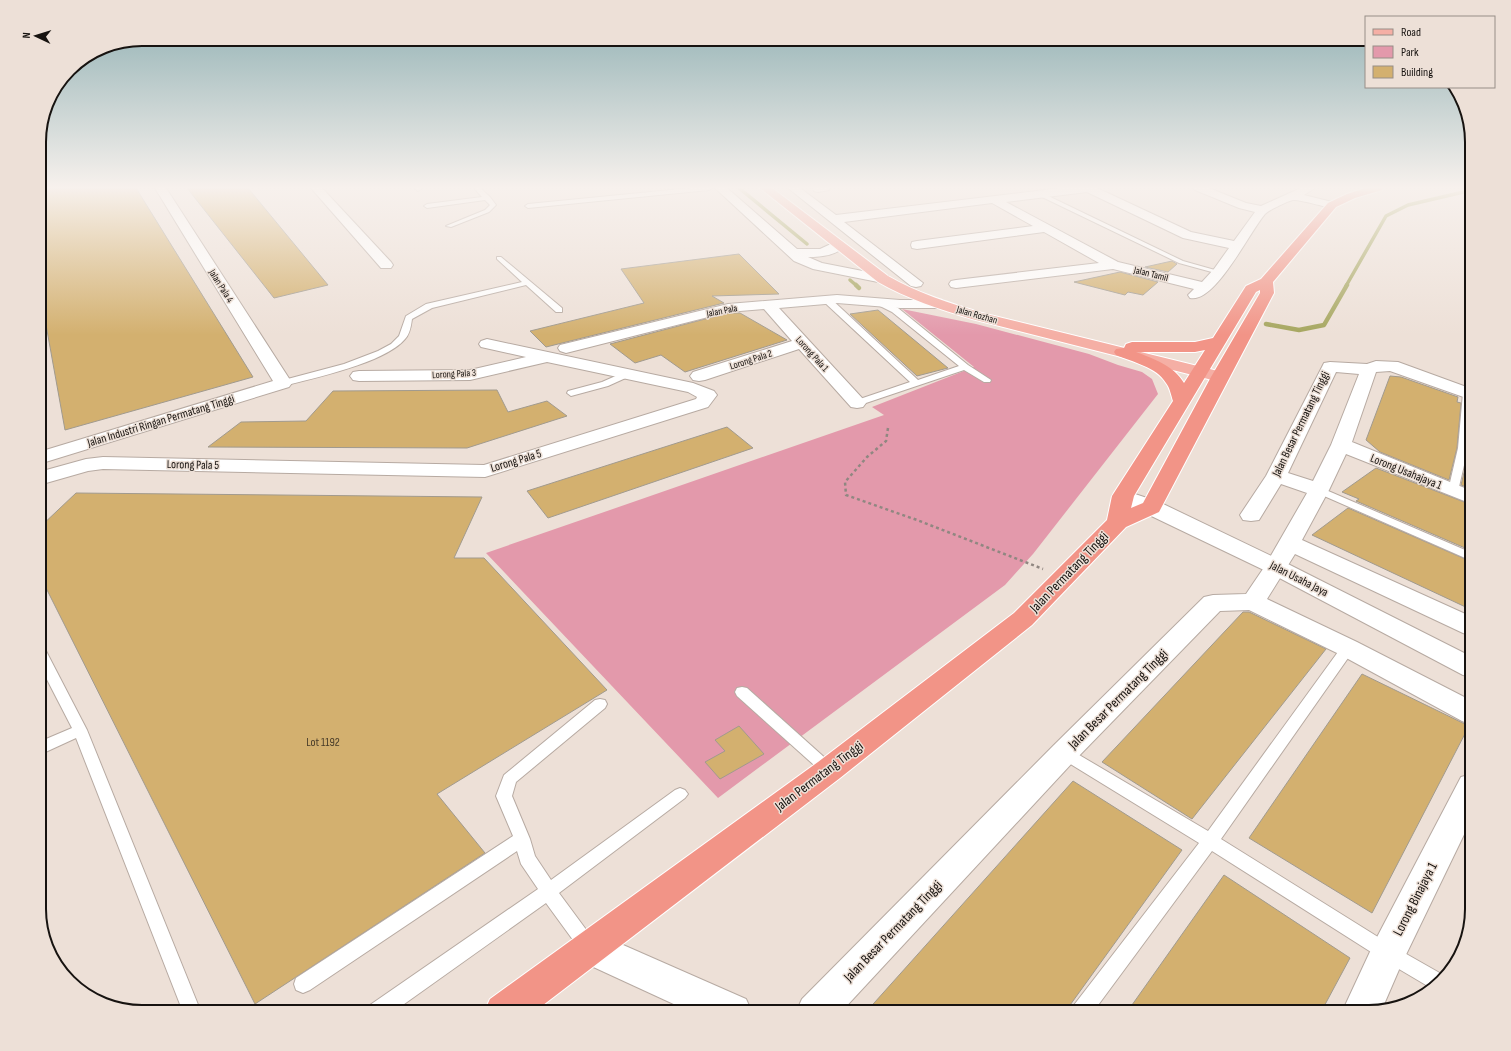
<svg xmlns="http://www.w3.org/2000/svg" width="1511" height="1051" font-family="'Sofia Sans Condensed',sans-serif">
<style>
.green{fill:#e399ab}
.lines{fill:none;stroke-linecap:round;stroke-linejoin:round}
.stream-far1{stroke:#a6a65f;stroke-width:3.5}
.stream{stroke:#a6a65f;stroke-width:4.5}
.building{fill:#d3b06f;stroke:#a19a8e}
.service-casing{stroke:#b7aaa2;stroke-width:2}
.minor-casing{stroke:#b7aaa2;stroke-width:2}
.tertiary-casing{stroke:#b7aaa2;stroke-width:2}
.primary-casing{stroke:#fff;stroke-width:2}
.trunk-casing{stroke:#fff;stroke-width:2}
.path{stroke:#908781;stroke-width:2.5;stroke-dasharray:3 3;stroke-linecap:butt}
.service{fill:#fff;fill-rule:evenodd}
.minor{fill:#fff;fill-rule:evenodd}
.tertiary{fill:#fff;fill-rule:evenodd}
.primary{fill:#f5afa5;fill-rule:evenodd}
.trunk{fill:#f29487;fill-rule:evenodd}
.labels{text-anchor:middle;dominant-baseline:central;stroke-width:3;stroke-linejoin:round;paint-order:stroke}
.far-street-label{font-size:10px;fill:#171310;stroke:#ede0d7}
.street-label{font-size:12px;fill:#171310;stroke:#ede0d7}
.near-number-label{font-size:12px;fill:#463a28}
.near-street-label{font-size:14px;fill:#171310;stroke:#ede0d7}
.rim{fill:none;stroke:#171310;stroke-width:2}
</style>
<rect width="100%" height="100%" fill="#ede0d7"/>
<path class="green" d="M902,309L976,324L1089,354L1118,365L1142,372L1152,379L1158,394L1033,554L1005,585L718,798L486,553L884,415L872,407L974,367Z"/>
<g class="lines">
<g class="stream-far1">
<path d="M739,188L807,244"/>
<path d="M850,280L857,286"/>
<path d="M1346,286L1386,216L1408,205L1472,190"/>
</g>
<g class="stream">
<path d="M856,285L859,288"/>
<path d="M1266,324L1299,330L1324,325L1347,285"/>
</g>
</g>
<g class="building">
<path d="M39,188H136L253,377L65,430L39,286Z"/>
<path d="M187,188H248L328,285L274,298Z"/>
<path d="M739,254L779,294L712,296L724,303L546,347L530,331L644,303L621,269Z"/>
<path d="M1172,261L1177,264L1168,272L1145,267Z"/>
<path d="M1120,272L1158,282L1143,295L1128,292L1125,295L1074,282Z"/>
<path d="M878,310L948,368L917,376L850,314Z"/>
<path d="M728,313H740L787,340L685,372L661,355L635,363L610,344Z"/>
<path d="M1390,376L1401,377L1458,397L1457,402L1461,403L1457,448L1449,480L1380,452L1366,440Z"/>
<path d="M497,390L508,412L547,401L567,416L467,448L208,447L241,422L306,421L333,391Z"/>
<path d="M1472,404V489L1461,485L1470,448Z"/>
<path d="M727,427L753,448L548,518L527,491Z"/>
<path d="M1376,468L1472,505V551L1356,501L1359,499L1342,492Z"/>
<path d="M76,493L482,497L454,558H484L607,690L437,794L485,853L255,1004L39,574V528Z"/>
<path d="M1348,508L1472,562V610L1312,535Z"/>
<path d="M1243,612H1249L1326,649L1192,819L1102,762Z"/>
<path d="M1362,674L1469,726L1372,913L1249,838Z"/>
<path d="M739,726L764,754L720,779L705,762L725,751L715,740Z"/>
<path d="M1073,781L1182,850L1065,1012H866Z"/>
<path d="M1224,875L1350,958L1321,1012H1127Z"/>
</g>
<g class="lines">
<g class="service-casing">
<g id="service">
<path d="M414,188H420L421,189L418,191Z"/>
<path d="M474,188H480L490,197L496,205L489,212L451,227L446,226L485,210L490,205L485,200L427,208L424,206L427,204L482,197Z"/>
<path d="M691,188H712L709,190L528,208L525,206L528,204Z"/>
<path d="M1040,192L1183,261L1222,272L1219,274L1179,263L1038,195V193Z"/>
<path d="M497,257H501L562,308V312H556L526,285L432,308L412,319C411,326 410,334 405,339C385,363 314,378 283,386L279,383L280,381L344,364L378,351L391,344L399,336L406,316L426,304L522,282L497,259Z"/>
<path d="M823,297H829L918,380L959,366L892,312L878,305V301H884L898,308L968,365L991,380L990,382H984L964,370L860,405H854L852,403L854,401L910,382L823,301Z"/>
<path d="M627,371L631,374L630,376L608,386L571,396L567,393L568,391L602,382Z"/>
<path d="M1467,390L1471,393L1468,448L1458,491L1453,494L1448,491L1458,448L1463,393Z"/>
<path d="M1319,487L1472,553V561L1315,492L1314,490Z"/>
<path d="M1348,643L1353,645L1354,648L1353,651L1221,839L1394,947L1445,976L1431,988L1382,959L1212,851L1093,1012H1072L1074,1005L1199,843L1059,757L1057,753L1059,749L1064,747L1069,749L1208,831L1343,645Z"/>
<path d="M39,647L44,648L46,651L87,730L201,1012H183L76,738L39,755V742L72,728L39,664Z"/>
<path d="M742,687L747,688L834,766L836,770L834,774L829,776L824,774L737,696L735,692L737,688Z"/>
<path d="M600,699L605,700L607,704L605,708L516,782L512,796L530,839L535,856L551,880L675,790L680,788L685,790L688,794L685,798L559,893L593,939L596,945L593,951L587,953L581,951L546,903L393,1012H368L370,1005L538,889L521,864L517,851L310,990L303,993L296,990L294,984L296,978L513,836L496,796L504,775L595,700Z"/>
</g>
</g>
<g class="minor-casing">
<g id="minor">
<path d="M155,188H166L292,383L289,387L39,464V452L273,381Z"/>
<path d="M311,188H322L391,262L393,265L391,268H381Z"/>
<path d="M715,188H727L797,249H820L833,243H843L844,246C837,256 819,257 808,257L822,263L888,276L890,279L888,282L883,283L813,269L794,261Z"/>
<path d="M788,188H800L836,215L1061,188H1097L1191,232L1234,241L1255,212L1239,208L1195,190L1194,188H1209L1246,203L1261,206L1301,188H1315L1304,195L1336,203L1338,205L1336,207L1332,208C1325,207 1299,199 1293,200C1288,201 1269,210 1265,214C1250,231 1215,304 1190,298L1188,295L1194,289L1113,269L956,288L951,287L949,284L951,281L956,280L1099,263L1044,232L917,249L912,248L911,245L912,242L917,241L1033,226L992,203L844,222L923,283L921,286L916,287L911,286ZM1087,192L1183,238L1229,248L1214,269L1202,282L1118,262L1006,202Z"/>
<path d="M813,188H830L829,190L818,192L814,191Z"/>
<path d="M837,295L900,300H940L945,301L947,304L945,307L940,308H900L837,303L779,308L863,399L866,403L863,407L857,408L851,407L799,349L705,380L699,381L693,380L690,376L693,372L792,341L764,309L728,312L566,353L560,351L558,348L560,345L728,304Z"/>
<path d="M487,339L693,383L714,391L717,395L708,407L485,477L103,469L88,471L39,485V472L86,459L103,457L484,465L696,399L697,397L688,392L547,362L470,380L359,381L353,380L350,376L353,372L359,371L470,370L526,357L481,347L479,344L481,341Z"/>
<path d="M1376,361L1398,362L1472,389V400L1390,371L1376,372L1352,442L1472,491V504L1346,454L1329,490L1302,540L1472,617V636L1463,633L1295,554L1267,599L1357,642L1472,701V725L1462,721L1339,654L1249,610L1220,611L1074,761L841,1012H796L802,999L1054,745L1204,597L1213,595L1246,594L1265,566L1307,493L1281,484L1259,520L1251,521L1243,520L1240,515L1266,476L1322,367L1324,363L1330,362L1367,364ZM1336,372L1359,374L1331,445L1313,481L1288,473Z"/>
<path d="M1472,774V818L1401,965L1382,1009L1369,1012H1342L1375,941L1461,777Z"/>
<path d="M589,930L746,999L752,1012H691L576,959L571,947L576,935Z"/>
</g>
</g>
<g class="tertiary-casing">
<path id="tertiary" d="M1123,490L1159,502L1284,562L1472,657V677L1463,675L1268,572L1143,512L1116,500L1112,496L1116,492Z"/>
</g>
<g class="primary-casing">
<path id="primary" d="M760,188H772L888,276C917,293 950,303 982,313L1226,373L1229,377L1226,381L1220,382L972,319C940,309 907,299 878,282Z"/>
</g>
<g class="trunk-casing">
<path id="trunk" d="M1366,188H1383L1382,190L1355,198L1336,207L1273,282L1274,293L1159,512L1126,527L1032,625L840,778L534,1012H484L490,999L818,762L1014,613L1107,520L1112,496L1173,401C1171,395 1170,388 1166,383C1157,367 1132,362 1116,355L1114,352L1116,349L1124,348L1126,344L1132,342H1195L1213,338L1246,286L1261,279L1328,203L1347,194ZM1260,290V293L1211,377L1143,503L1131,508L1134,496L1256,292ZM1205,350L1184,383C1173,365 1154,359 1136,352H1195Z"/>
</g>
<path class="path" d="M888,428L886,441L867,457L845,482L846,495L917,520L1043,569"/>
<use href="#service" class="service"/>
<use href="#minor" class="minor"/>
<use href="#tertiary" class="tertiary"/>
<use href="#primary" class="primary"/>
<use href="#trunk" class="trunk"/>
</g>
<linearGradient id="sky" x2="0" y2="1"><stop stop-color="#8daeb1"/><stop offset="0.56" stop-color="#f7f1ed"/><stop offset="1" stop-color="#f7f1ed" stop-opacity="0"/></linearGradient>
<rect width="1511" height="335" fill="url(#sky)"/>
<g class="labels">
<g class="far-street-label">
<text transform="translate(1151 274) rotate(14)">Jalan Tamil</text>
<text transform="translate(221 286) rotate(58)">Jalan Pala 4</text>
<text transform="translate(722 311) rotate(-11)">Jalan Pala</text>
<text transform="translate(977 315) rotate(16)">Jalan Rozhan</text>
<text transform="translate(812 354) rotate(48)">Lorong Pala 1</text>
<text transform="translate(751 360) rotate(-18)">Lorong Pala 2</text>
<text transform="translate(454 374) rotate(-3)">Lorong Pala 3</text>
</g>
<g class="street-label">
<text transform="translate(161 421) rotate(-17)">Jalan Industri Ringan Permatang Tinggi</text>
<text transform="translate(1301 424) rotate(-64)">Jalan Besar Permatang Tinggi</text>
<text transform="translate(516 461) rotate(-17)">Lorong Pala 5</text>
<text transform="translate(193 465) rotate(1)">Lorong Pala 5</text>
<text transform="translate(1406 472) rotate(22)">Lorong Usahajaya 1</text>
<text transform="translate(1299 579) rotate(27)">Jalan Usaha Jaya</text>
</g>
<g class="near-number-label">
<text x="323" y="742">Lot 1192</text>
</g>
<g class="near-street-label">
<text transform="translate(1069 572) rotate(-46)">Jalan Permatang Tinggi</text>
<text transform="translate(1118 699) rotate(-45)">Jalan Besar Permatang Tinggi</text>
<text transform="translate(819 776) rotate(-37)">Jalan Permatang Tinggi</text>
<text transform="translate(1415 899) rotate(-63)">Lorong Binajaya 1</text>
<text transform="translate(893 931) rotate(-46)">Jalan Besar Permatang Tinggi</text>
</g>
</g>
<path d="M0 0H1511V1051H0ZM142 46H1369A96 96 0 0 1 1465 142V909A96 96 0 0 1 1369 1005H142A96 96 0 0 1 46 909V142A96 96 0 0 1 142 46Z" fill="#ede0d7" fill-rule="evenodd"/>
<path class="rim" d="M142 46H1369A96 96 0 0 1 1465 142V909A96 96 0 0 1 1369 1005H142A96 96 0 0 1 46 909V142A96 96 0 0 1 142 46Z"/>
<rect x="1365" y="16" width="130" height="72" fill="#ede0d7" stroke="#978e87"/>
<rect x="1373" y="29" width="20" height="6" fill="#f5afa5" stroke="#978e87"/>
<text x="1401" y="36" font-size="12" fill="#171310">Road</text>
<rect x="1373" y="46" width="20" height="12" fill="#e399ab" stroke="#978e87"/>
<text x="1401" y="56" font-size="12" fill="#171310">Park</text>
<rect x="1373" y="66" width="20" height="12" fill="#d3b06f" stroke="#978e87"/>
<text x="1401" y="76" font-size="12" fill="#171310">Building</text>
<g transform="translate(36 36) rotate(274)" stroke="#ede0d7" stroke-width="3" paint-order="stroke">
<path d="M0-3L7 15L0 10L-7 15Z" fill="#171310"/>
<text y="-6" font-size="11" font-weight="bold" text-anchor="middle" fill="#171310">N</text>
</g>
</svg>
